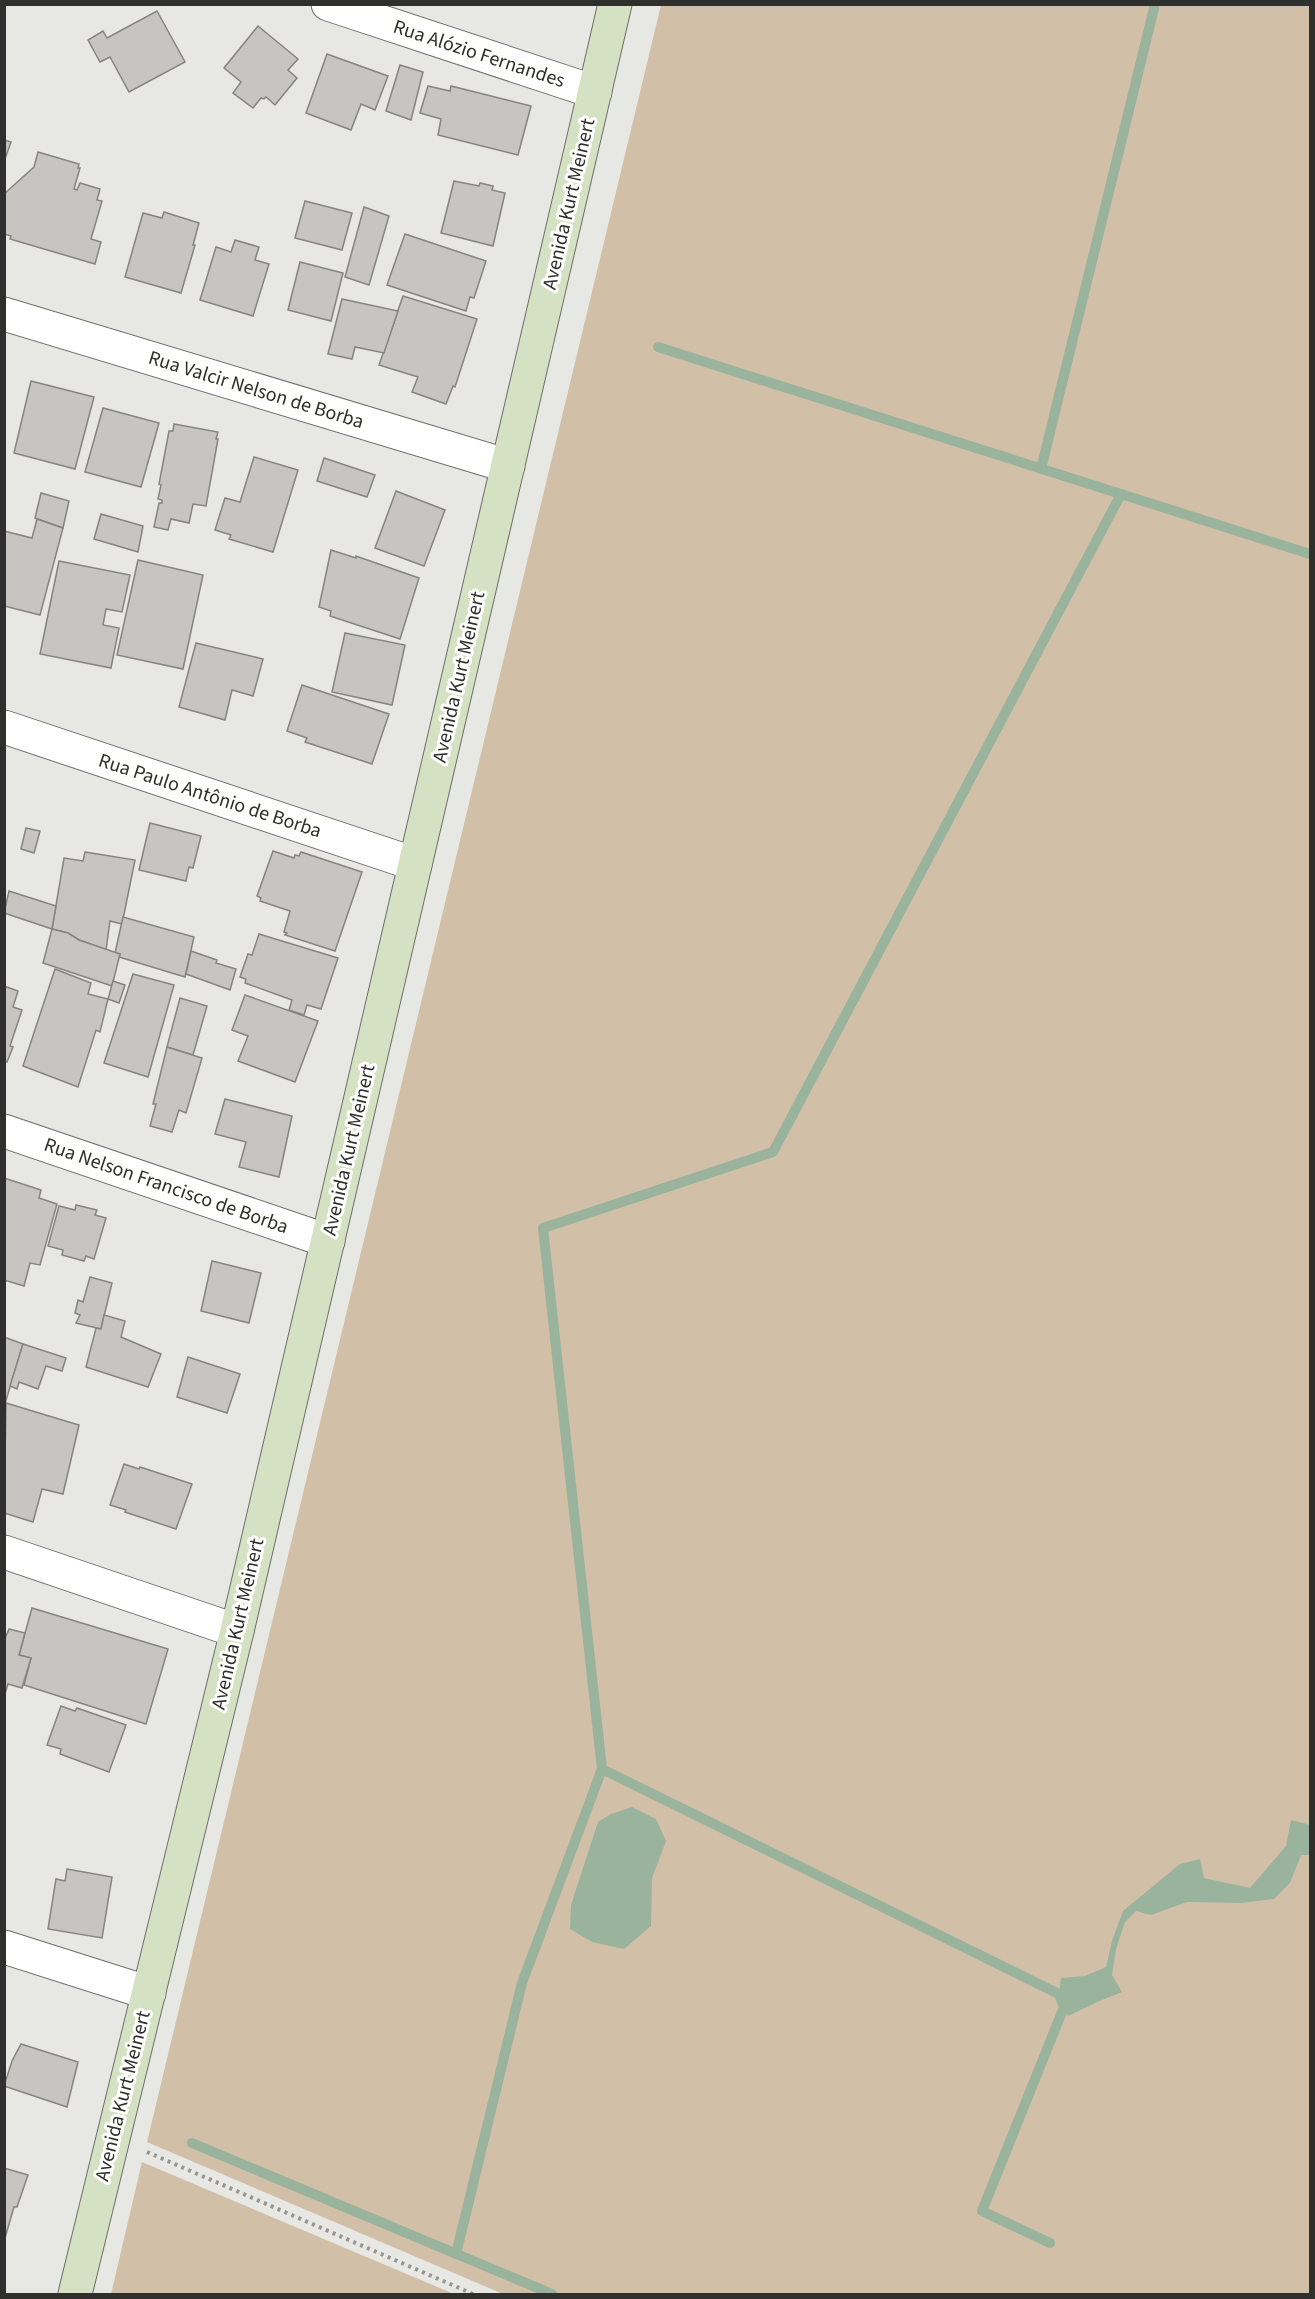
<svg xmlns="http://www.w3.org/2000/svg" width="1315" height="2299" font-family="'Source Sans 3',sans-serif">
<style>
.green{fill:#d2bfa8}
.water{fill:#99b39c}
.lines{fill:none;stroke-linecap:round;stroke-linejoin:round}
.stream{stroke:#99b39c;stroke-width:10}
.building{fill:#c6c5c1;stroke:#868481;stroke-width:1.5}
.street-casing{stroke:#6e6e6b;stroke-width:35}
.secondary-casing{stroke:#6e6e6b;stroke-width:35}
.path{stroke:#959592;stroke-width:4;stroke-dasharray:3 4.5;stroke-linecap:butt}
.street{stroke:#fff;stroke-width:33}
.secondary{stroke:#d4e1c2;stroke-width:33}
.labels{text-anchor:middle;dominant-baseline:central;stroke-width:6;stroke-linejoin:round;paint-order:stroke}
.street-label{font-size:20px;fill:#2f2f2e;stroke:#fffffe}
</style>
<rect width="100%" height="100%" fill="#e7e7e3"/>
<g class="green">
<path d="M661,5H1310V2294H503L147,2142Z"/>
<path d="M142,2162L454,2294H111Z"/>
</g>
<g class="water">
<path d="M632,1807L656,1819L666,1841L652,1878L651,1926L624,1949L592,1942L570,1929L571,1905L598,1822L611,1814Z"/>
<path d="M1291,1820L1310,1825V1855H1301L1290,1883L1274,1899L1241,1903L1187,1902L1151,1915L1136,1911L1125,1922L1116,1949L1112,1975L1122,1992L1097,2002L1068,2016L1059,1994L1061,1978L1085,1976L1106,1967L1112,1941L1123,1911L1180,1864L1200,1859L1204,1878L1250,1888L1286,1846Z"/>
</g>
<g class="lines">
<g class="stream">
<path d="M658,347L1310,554"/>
<path d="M1041,469L1155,4"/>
<path d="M602,1769L1059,1994L1064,2007L982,2211L1050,2243"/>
<path d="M192,2143L552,2294"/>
<path d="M456,2254L522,1983L602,1769L543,1228L773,1152L1121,494"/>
</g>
</g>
<g class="building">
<path d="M157,11L185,62L129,92L110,57L100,62L88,40L103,31L107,38Z"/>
<path d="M258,26L298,59L288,70L297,78L275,105L266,97L264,99L261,98L253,108L233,93L241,82L224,68Z"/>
<path d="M327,54L388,76L375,110L361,104L351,130L306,113Z"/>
<path d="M400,65L423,72L411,120L386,111Z"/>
<path d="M428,86L450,91L451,86L531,106L518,155L438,135L441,119L420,113Z"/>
<path d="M4,140L11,142L4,162Z"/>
<path d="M38,152L79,164L78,168H80L74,189L77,190L80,183L100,189L97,200L102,201L91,239L101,242L95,264L10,239L11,236L4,234V194L34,167Z"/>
<path d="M454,181L479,186L480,183L493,186L492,190L505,193L493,246L441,233Z"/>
<path d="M305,201L352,213L342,250L295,238Z"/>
<path d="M364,207L389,216L369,285L345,277Z"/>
<path d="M164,212L199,223L193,245H195L181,293L125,277L143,213L162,218Z"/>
<path d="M405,234L486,261L474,298L470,297L466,311L387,285Z"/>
<path d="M235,240L259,247L255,260L269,264L253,316L200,300L216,247L231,252Z"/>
<path d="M300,262L343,273L331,321L288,310Z"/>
<path d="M403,296L477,319L455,387L453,386L446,404L412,392L418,377L379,365Z"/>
<path d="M342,299L398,311L384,353L355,347L352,359L328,354Z"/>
<path d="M31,381L94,397L75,469L14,453Z"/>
<path d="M103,408L159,423L141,487L85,472Z"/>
<path d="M174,424L218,432L216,439H218L206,506L193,504L189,523L171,519L168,530L154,527L159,503H162V500L158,499L161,485L159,484L169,431H173Z"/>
<path d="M254,457L298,470L273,552L229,539L231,535L215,530L225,498L240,502Z"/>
<path d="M324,458L375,475L367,497L317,481Z"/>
<path d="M396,491L445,510L424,566L375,548Z"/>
<path d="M41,493L69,501L63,528L35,518Z"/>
<path d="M101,514L143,526L138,552L94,539Z"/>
<path d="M37,519L63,528L40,615L4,606V531L32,538Z"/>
<path d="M331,550L356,558V556L419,578L400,639L330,616L331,611L319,607Z"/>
<path d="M138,560L203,575L183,669L117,655Z"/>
<path d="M59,561L130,575L122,612L106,609L103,625L119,628L111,668L40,654Z"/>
<path d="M345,633L405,645L392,705L332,692Z"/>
<path d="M196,643L263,659L253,696L232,690L225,720L179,707Z"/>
<path d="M302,685L389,714L372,764L305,742L307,738L287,731Z"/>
<path d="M150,823L201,836L193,868L189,867L186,881L139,870Z"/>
<path d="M26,828L40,831L34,853L21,849Z"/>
<path d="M273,851L294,858L295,855L299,856L301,852L362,872L335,951L285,935L287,933L284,932L290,911L260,901L261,898L257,896Z"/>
<path d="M85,852L135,860L122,924L110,921L106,950L79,940L68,933L52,929L64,858L83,861Z"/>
<path d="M9,891L56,906L52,929L4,913Z"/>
<path d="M123,917L194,937L185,977L119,957L120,954L115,953Z"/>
<path d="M52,929L68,933L79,940L120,954L112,986L43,963Z"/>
<path d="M259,934L338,958L321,1009L307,1005L304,1015L289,1010L292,1000L245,983L246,979L240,977L248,954L252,955Z"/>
<path d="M191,951L217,960L216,963L236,969L230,990L186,974Z"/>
<path d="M55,969L91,983L88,994L108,999L100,1032L96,1030L78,1087L23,1066Z"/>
<path d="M133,974L174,985L148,1077L104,1063Z"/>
<path d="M113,981L125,985L119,1003L108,999Z"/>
<path d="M4,986L18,991L13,1007L22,1010L10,1046L13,1047L7,1062L4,1061Z"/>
<path d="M245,995L318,1021L295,1082L238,1061L248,1036L232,1030Z"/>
<path d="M180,998L207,1006L193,1055L167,1047Z"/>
<path d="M167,1047L202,1058L186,1113L179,1110L172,1132L150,1126L156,1104H153Z"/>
<path d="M225,1099L292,1116L279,1177L239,1167L246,1142L215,1134Z"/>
<path d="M4,1178L41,1190L39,1198L57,1204L40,1265L30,1263L24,1286L4,1280Z"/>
<path d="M76,1205L97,1210L95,1215L106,1218L94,1259L86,1256L84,1261L62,1255L63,1250L48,1246L59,1206L75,1210Z"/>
<path d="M212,1261L261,1273L249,1323L201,1311Z"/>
<path d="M90,1277L112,1283L101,1329L76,1323L80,1315L75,1313L78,1300L83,1302Z"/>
<path d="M104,1315L125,1321L121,1337L161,1354L148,1387L86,1367L96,1328L101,1329Z"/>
<path d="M4,1337L23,1344L4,1407Z"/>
<path d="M23,1344L66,1358L62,1371L46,1366L38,1389L19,1382L17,1389L10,1386Z"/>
<path d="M188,1357L240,1374L227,1413L177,1397Z"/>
<path d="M6,1403L79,1425L63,1494L42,1489L33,1522L4,1513Z"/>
<path d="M124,1464L139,1469L140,1467L192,1484L176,1529L125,1512L126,1510L110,1505Z"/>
<path d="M32,1608L168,1649L146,1724L24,1685L31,1658L19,1655Z"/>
<path d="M9,1629L25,1633L19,1655L31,1658L22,1688L8,1684L4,1697V1641Z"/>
<path d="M61,1706L75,1711L77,1708L126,1725L109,1772L60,1754L61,1749L47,1745Z"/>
<path d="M67,1869L112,1877L102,1938L48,1929L56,1879L65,1881Z"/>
<path d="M21,2044L78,2062L67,2107L4,2086L12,2061Z"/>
<path d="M4,2168L28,2175L17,2207H14L5,2238Z"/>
</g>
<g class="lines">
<g class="street-casing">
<g id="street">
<path d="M328,4L595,92"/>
<path d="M4,314L508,466"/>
<path d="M4,727L415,864"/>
<path d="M4,1131L328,1241"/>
<path d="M4,1552L237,1631"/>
<path d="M4,1947L149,1993"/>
</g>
</g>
<g class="secondary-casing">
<path id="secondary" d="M75,2294L237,1631L615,4"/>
</g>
<path class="path" d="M147,2152L473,2294"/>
<use href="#street" class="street"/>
<use href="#secondary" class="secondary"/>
</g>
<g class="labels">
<g class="street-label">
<text transform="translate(479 54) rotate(18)">Rua Alózio Fernandes</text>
<text transform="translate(569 204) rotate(-77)">Avenida Kurt Meinert</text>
<text transform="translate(256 390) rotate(17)">Rua Valcir Nelson de Borba</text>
<text transform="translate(459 677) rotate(-77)">Avenida Kurt Meinert</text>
<text transform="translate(210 796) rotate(18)">Rua Paulo Antônio de Borba</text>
<text transform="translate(349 1150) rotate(-77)">Avenida Kurt Meinert</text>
<text transform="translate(166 1186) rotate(19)">Rua Nelson Francisco de Borba</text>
<text transform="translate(238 1624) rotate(-77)">Avenida Kurt Meinert</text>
<text transform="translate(123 2096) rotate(-76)">Avenida Kurt Meinert</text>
</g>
</g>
<rect width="1315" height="2299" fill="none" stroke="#2f2f2e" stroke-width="12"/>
</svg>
